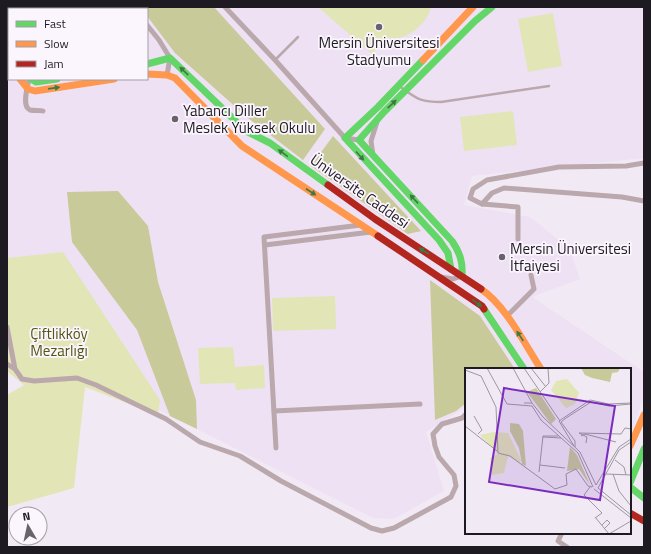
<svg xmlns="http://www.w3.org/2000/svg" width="651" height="554" font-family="'Titillium Web',sans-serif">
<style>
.built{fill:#eee1f4;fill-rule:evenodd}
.green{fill:#e2e5b6}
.forest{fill:#c8ca99}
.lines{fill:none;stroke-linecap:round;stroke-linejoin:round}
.lane{stroke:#baa8ad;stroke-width:2.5}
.street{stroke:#baa8ad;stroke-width:5}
.fast{stroke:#63d668;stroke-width:7}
.slow{stroke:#ff974d;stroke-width:7}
.jam{stroke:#b3261e;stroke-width:7}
.oneway{fill:#407844}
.poi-dot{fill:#68636b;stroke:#fbf5fe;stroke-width:1.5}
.labels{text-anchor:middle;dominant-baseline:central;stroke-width:3.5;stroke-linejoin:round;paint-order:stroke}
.poi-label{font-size:15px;fill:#1e1a21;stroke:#fbf5fe;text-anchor:start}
.street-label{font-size:15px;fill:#1e1a21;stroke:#fbf5fe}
.park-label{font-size:15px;fill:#52570f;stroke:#fbf5fe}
.inset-road{fill:none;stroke:#9d97a0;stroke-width:1}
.view{fill:#7b2cbf;fill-opacity:0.15;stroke:#7b2cbf;stroke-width:2}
.inset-edge{fill:none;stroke:#1e1a21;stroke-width:2}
</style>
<rect width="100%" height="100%" fill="#f1eaf4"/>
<path class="built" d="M7,7H644V158L472,176L464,205L530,217L570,249L580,279L532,297L644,372V396L630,437V369H466V407L426,432L444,491L394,519L373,518L82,371L7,262ZM9,9H147V79H9Z"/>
<g class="green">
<path d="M318,7H431C427,25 405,42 387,38L372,54Z"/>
<path d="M553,13L562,66L528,72L518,19Z"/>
<path d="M513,111L517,145L464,151L460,117Z"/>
<path d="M63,252L160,400L158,415L85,387L74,488L7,507V395L24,385L7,371V258Z"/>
<path d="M335,296L336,329L273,331L272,298Z"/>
<path d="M233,347L235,367L264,365L265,388L236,390L235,383L200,384L198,348Z"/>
</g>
<g class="forest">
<path d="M140,7H214L325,129L303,160L248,118L175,53L147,16V9H141Z"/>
<path d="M333,136L421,231L408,234L311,166Z"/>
<path d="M118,191L148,226L158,282L196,400L197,429L170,416L137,330L72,242L67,192Z"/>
<path d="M430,280L480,316L515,369H466V403L456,411L435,420Z"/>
</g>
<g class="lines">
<g class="lane">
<path d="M275,60L298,37"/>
<path d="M399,86C417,98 418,102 441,102L549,86"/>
</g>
<g class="street">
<path d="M133,7L134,9"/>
<path d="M225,7L275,60L345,138L359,140"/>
<path d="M147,25L159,40L170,58L167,75"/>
<path d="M29,79C28,86 21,106 30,110C34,111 40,110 43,111"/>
<path d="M373,155L371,141L377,122"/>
<path d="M482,204L492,193L504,188L622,197L644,201"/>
<path d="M518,239V207L482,204L470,198L473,189L487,180L559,167L626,166L644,163"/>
<path d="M265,245L371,232"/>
<path d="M441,277L453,279L462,276"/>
<path d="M507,316L534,289L531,275"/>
<path d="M7,327L15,369L22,379L34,381L77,378L96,385L166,419L200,442L240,456L281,481L371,528L382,531L394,528L451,497L456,486L454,475L439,457L435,446L433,434L442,424L462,418L466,414"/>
<path d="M7,364L15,369"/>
<path d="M274,411L420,404"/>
<path d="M276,448L264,237L361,225"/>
<path d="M562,533L558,541L567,547"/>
</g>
<g class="fast">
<path d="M423,60L378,107L345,138L439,240L448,253L451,269"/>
<path d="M147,64L170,58L246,131L270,143L328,185"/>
<path d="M31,79L36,82L57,79"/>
<path d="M462,276C463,262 460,253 452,241L359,140L384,112L475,21L492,7"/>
<path d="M484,309L524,369"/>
<path d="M630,483L644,449"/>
<path d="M630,487L644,498"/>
</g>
<g class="slow">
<path d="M7,50L9,53"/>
<path d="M423,60L473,7"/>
<path d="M7,62L9,65"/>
<path d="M147,74L167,75L175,78L242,146L378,236"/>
<path d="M20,79L28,89L35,91L114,79"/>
<path d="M481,289C506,306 524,343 541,369"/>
<path d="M630,446L644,415"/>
</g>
<g class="jam">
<path d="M328,185L375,219L481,289"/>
<path d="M378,236L482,306L484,309"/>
<path d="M630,513L644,521"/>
</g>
</g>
<defs><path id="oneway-solid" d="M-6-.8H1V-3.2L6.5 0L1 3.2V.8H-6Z"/></defs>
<g class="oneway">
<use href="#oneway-solid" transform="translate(184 71) rotate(-136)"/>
<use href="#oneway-solid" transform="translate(54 88) rotate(-8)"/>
<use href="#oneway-solid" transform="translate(392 104) rotate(-43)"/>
<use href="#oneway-solid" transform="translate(283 153) rotate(-144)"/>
<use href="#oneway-solid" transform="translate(360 156) rotate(48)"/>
<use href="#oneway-solid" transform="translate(311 192) rotate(33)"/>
<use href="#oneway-solid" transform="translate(414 199) rotate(-133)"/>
<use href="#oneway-solid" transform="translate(424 251) rotate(-147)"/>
<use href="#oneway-solid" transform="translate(477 303) rotate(37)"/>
<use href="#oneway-solid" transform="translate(520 336) rotate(-123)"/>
</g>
<g class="poi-dot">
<circle cx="379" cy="27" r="4"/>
<circle cx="175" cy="119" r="4"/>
<circle cx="502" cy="257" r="4"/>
</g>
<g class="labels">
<g class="poi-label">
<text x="379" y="42" text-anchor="middle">Mersin Üniversitesi<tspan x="379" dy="17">Stadyumu</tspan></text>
<text x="183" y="110">Yabancı Diller<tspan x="183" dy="17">Meslek Yüksek Okulu</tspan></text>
<text x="510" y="248">Mersin Üniversitesi<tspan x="510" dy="17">İtfaiyesi</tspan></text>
</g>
<g class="street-label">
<text transform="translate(360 191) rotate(35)">Üniversite Caddesi</text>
</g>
<g class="park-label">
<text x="59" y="333">Çiftlikköy<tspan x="59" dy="17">Mezarlığı</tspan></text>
</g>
</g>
<g transform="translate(465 368)">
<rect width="166" height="166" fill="#f1eaf4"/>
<path d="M102,11L114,25L110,36L101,40L86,22L91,13ZM28,64L43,65L56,92L55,95L43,88L39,105L27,107L25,90L33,86L15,67Z" fill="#e2e5b6"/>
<path d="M116,0H155L153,4L147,5L145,14L127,10L120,7ZM71,20L91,51L86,56L62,24ZM45,55L54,56L58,63L61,98L57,96L54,80L45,63ZM105,79L112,87L125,117L114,101L102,103Z" fill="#c8ca99"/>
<path class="inset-road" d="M22,0L42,36L67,38L76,52L113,85L128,119M48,0L67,35M59,0L95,53M66,0L81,19M0,2L16,8L31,39L33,85L45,88L90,121L102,117L101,106L111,101L123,118L127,119M75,24L84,15L83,0M59,35H67L78,49L115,84L131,117M9,48L17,62L13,66M0,58L32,83M116,68L120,66L151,74M78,69L96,70M166,74L154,82L133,120L166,147M121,75L122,69L114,65L156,66L160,60L166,61M109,78L94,53L125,32L144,36L166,35M110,79V73L96,54L101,50L126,34L144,38L166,36M150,92L159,99L161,107M75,97L100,100M74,104L78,68H93M141,106L166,107M148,106L154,123L166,138M131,117L154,79L166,71M125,119L119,127L137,145L130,150M129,121L166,150M130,149L144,166L166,153M137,157L142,152L145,155L139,161"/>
<path class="view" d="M39,20L150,38L135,132L24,114Z"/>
<rect width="166" height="166" class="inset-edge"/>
</g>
<rect width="651" height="554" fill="none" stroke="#1e1a21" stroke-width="16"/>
<rect x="8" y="8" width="140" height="72" fill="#fbf5fe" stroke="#a39da6"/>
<rect x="16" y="21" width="20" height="6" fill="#63d668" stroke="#a39da6"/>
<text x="44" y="28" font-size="12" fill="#1e1a21">Fast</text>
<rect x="16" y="41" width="20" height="6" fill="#ff974d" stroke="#a39da6"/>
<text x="44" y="48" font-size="12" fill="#1e1a21">Slow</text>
<rect x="16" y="61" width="20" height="6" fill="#b3261e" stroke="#a39da6"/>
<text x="44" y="68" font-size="12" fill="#1e1a21">Jam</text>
<g transform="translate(28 526) rotate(351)"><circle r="19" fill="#fbf5fe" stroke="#a39da6"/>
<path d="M0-3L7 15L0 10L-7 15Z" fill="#68636b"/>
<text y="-6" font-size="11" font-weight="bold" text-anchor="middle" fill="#1e1a21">N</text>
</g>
</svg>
